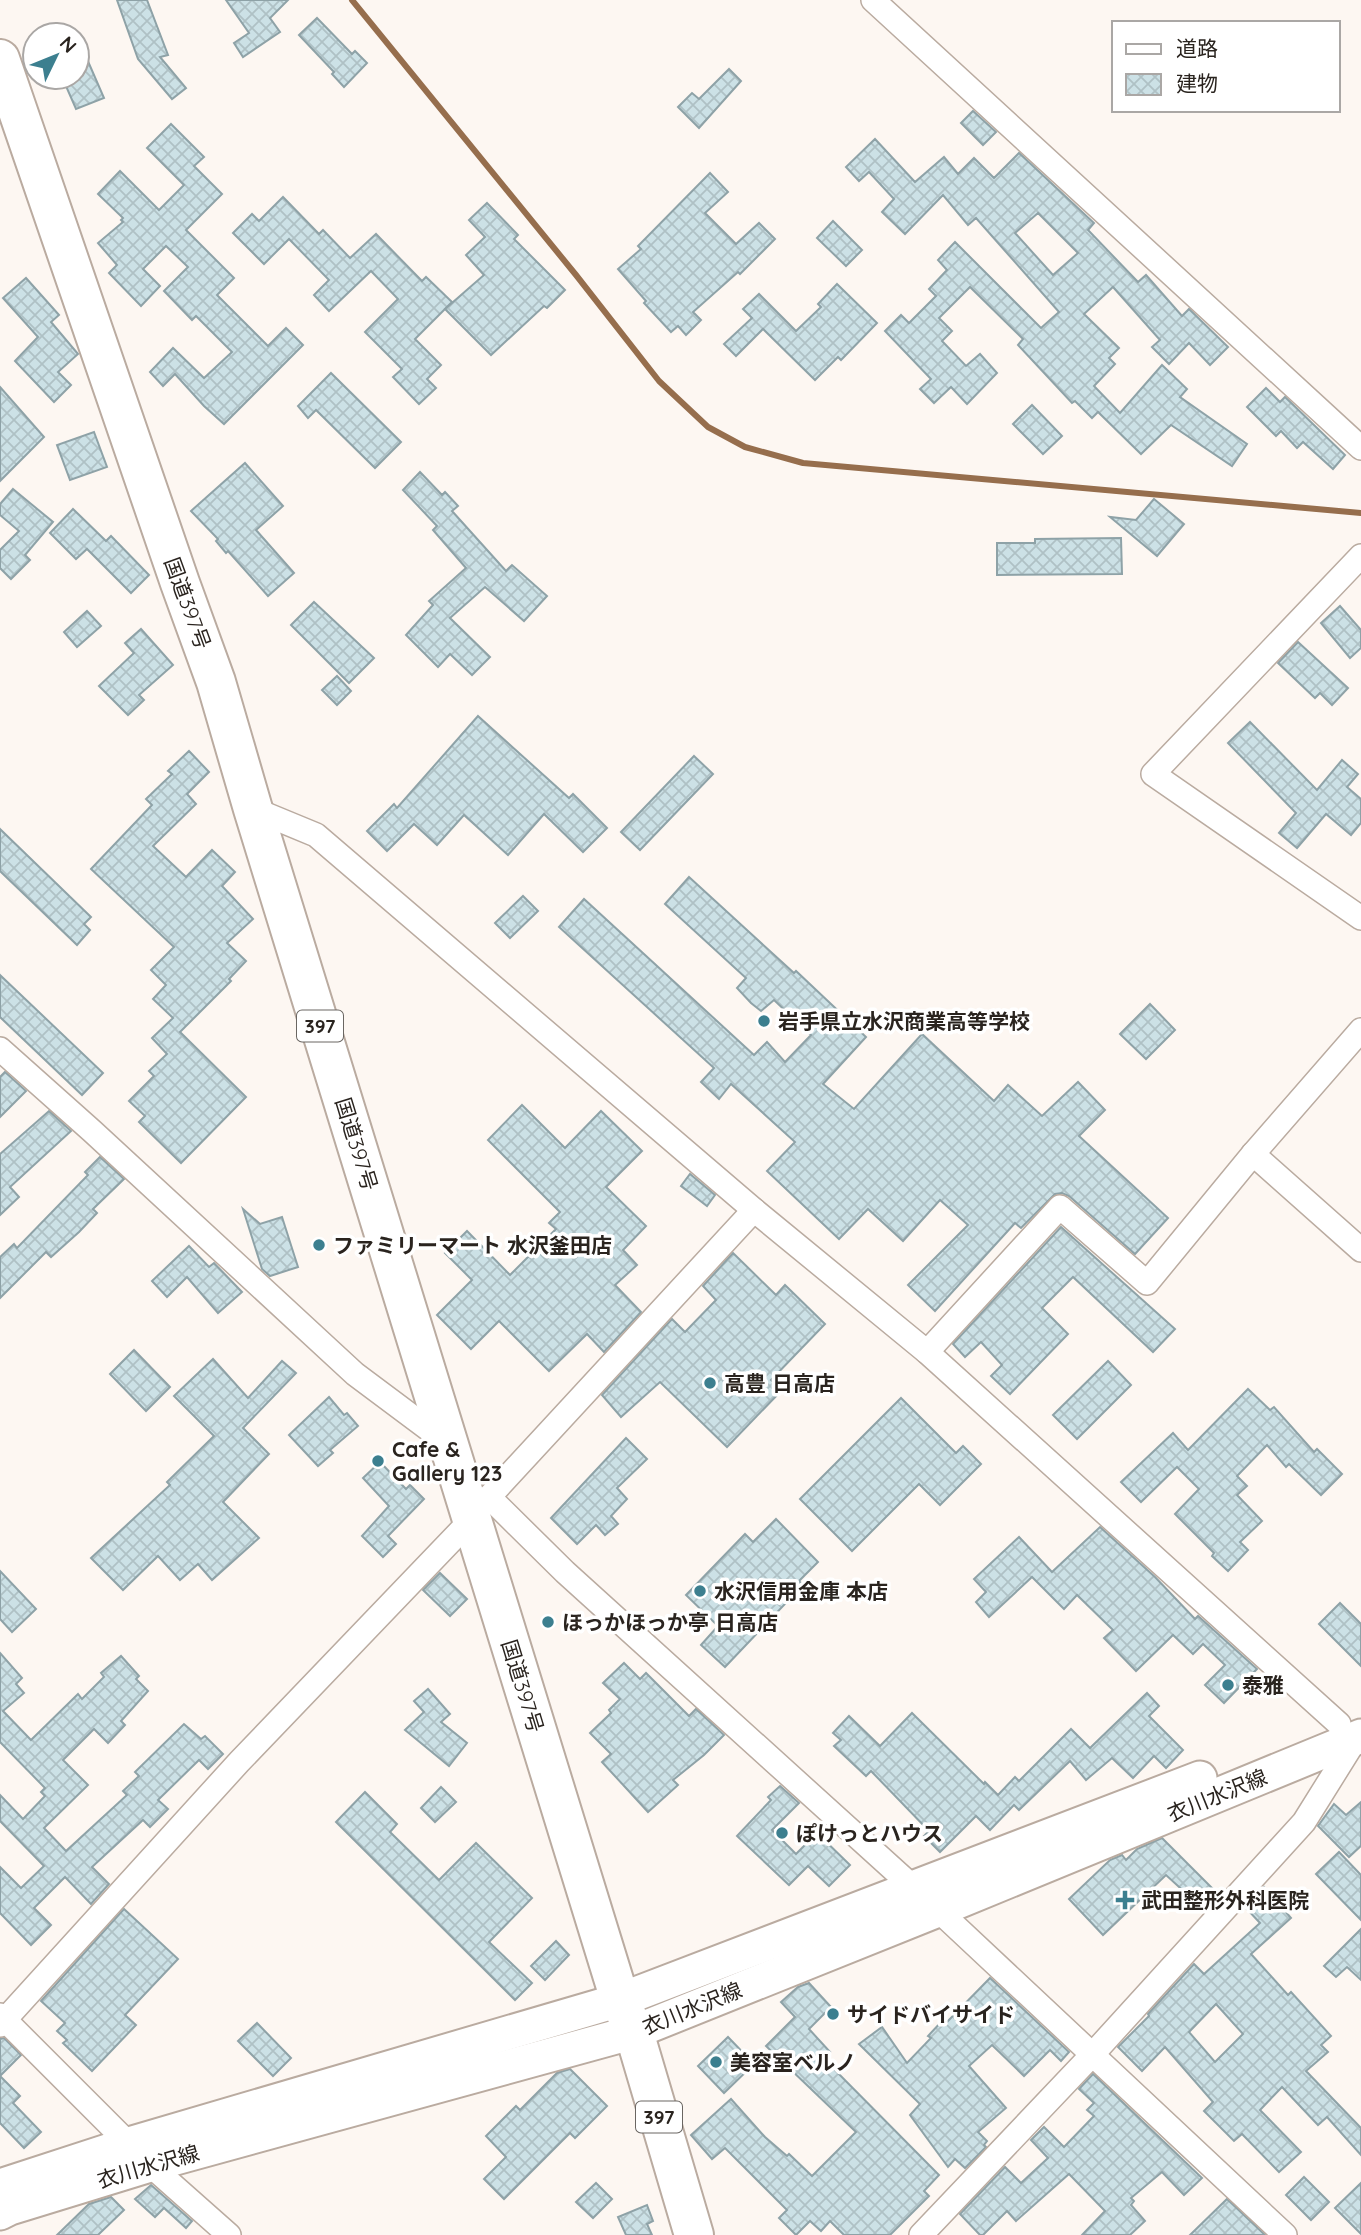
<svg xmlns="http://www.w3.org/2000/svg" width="1361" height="2235" font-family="Quicksand,'Noto Sans JP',sans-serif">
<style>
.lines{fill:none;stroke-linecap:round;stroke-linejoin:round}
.stream{stroke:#966e4d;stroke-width:6}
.building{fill:url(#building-cross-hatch);stroke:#8ea2a7;stroke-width:2;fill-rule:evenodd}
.street-casing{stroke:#baaba0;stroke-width:26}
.secondary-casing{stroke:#baaba0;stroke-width:37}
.highway-casing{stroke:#baaba0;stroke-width:42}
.street{stroke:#fff;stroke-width:23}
.secondary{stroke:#fff;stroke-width:33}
.highway{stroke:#fff;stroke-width:38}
.poi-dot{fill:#3c7f8f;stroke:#fff;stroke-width:2.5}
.labels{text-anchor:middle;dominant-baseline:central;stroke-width:7;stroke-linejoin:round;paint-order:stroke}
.shield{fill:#fff;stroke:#6a6662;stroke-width:2}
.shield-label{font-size:19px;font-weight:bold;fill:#2a241f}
.street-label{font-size:21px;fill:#2a241f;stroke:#fff}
.poi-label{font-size:21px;font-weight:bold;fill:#2a241f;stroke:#fff;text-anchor:start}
</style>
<defs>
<pattern id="building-cross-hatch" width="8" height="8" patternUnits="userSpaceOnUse" patternTransform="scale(1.75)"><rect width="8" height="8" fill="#cce1e6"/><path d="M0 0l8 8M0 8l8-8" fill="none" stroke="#afc1c5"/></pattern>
</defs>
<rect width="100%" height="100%" fill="#fdf7f2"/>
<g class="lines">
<path class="stream" d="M352,0L576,275L659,381L708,427L745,447L803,463L1361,513"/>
</g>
<g class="building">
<path d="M117,0H147L168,55L160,57L186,88L172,99L138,59Z"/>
<path d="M226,0H288L270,18L280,32L243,57L234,43L249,33Z"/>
<path d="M317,18L352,54L355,51L367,63L344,87L332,74L334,72L299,35Z"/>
<path d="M77,36L104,98L76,109L62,77H77Z"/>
<path d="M729,69L741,81L699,128L678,107L692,93L699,99Z"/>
<path d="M973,111L996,132L983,145L961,123Z"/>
<path d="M171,124L204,157L194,166L222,194L186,230L234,278L217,295L268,346L286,328L303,345L224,424L204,406L175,374L163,386L150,372L173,348L204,378L232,352L196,316L192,320L164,291L188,267L166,246L143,269L160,286L141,306L109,273L117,265L98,243L123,222L121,220L123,218L98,194L120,171L159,210L184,185L147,148Z"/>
<path d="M875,139L915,182L944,157L958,174L974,158L994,178L1019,153L1094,223L1088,230L1138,282L1146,275L1182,316L1189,309L1228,347L1210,365L1189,343L1169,364L1152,347L1160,340L1113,287L1084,314L1119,348L1109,358L1115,364L1094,386L1120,413L1162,365L1187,389L1180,397L1247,444L1232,466L1171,425L1141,454L1098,412L1092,418L1075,401L1072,403L1018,345L1023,339L970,287L939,318L952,331L942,341L966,366L980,354L997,373L967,404L951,387L934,403L920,389L931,379L885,331L901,315L909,323L936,296L929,289L947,270L938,260L955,242L1041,328L1059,312L976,218L968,225L943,195L905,234L882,212L894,199L869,172L859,181L846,167ZM1038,213L1078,253L1053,275L1015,233Z"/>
<path d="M710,173L728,192L705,213L736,244L759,223L775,239L740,274L738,272L693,312L701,320L686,335L678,326L671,332L644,303L646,301L618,269L641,249L638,246Z"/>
<path d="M283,197L319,234L323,230L350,258L376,234L422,281L426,277L452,302L415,339L441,365L427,379L436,388L419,404L393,377L402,369L365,332L398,299L371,271L329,311L314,295L329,280L289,239L264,264L233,233L252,214L259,221Z"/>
<path d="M487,203L518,235L514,239L565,290L547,308L544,306L491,355L445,309L484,275L466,255L485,237L469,220Z"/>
<path d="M833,221L862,250L846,266L817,238Z"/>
<path d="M26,278L59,315L51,322L78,354L58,372L71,385L54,402L15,361L38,337L3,298Z"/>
<path d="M837,284L877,323L841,360L838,357L815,380L763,329L736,356L724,344L752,318L743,309L759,294L796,331L821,307L818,304Z"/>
<path d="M331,373L401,442L375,468L316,410L308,418L298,406Z"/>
<path d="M0,387L44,437L0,481Z"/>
<path d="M1266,388L1280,402L1285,397L1345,455L1333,469L1303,442L1297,448L1281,431L1276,436L1247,407Z"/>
<path d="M1032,405L1062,436L1043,454L1013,424Z"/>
<path d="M94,432L107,467L70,480L57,445Z"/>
<path d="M245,463L283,506L256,530L294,573L268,596L228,551L226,553L216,541L218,539L191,511Z"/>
<path d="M420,472L442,495L445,492L458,506L452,511L506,571L512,565L547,596L524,621L485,587L450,618L490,657L472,675L450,654L438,667L406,635L433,605L429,601L466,568L433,530L437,526L403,490Z"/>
<path d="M13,489L53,522L25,555L30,560L11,579L0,568V550L19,531L0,515V504Z"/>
<path d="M1154,499L1184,524L1157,556L1110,517L1136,520Z"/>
<path d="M73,509L106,541L111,536L149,575L131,593L87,549L76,559L50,533Z"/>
<path d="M1121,538L1122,574L997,575V543H1035V539Z"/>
<path d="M314,602L374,658L349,683L291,625Z"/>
<path d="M1340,606L1361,630V648L1350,658L1321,623Z"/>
<path d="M87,611L101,626L77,647L64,632Z"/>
<path d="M141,629L173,665L139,695L144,700L128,715L99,686L134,653L125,643Z"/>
<path d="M1298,642L1348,688L1332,705L1320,693L1315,698L1278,663Z"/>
<path d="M337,676L351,691L337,705L322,690Z"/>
<path d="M478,716L569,798L573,794L607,828L583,852L544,814L508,855L464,815L437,845L414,824L387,851L367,831L394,804L397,808Z"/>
<path d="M1250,722L1317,790L1342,760L1358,774L1347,787L1361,799V823L1351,835L1326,814L1297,848L1279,833L1296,813L1228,743Z"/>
<path d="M189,751L209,772L187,794L196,804L153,846L186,877L212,850L235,872L222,886L253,919L227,943L246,961L229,979L231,981L180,1032L246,1097L181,1163L139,1122L145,1116L129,1101L154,1076L149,1071L167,1054L152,1038L173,1018L153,999L166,985L151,970L174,947L91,869L152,805L146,799L172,774L168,771Z"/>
<path d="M694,756L713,774L640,850L621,832Z"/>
<path d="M0,829L91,917L84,924L90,930L77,945L0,871Z"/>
<path d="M689,877L794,973L796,971L866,1037L823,1084L854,1109L922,1034L994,1101L1008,1085L1042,1116L1078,1082L1105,1110L1079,1136L1168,1218L1135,1254L1069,1196L1062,1193L1055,1194L1021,1228L1015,1223L935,1311L908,1285L968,1225L940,1200L903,1241L868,1209L839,1239L767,1171L795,1142L731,1084L719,1099L701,1082L714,1068L559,927L584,899L754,1055L767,1042L785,1062L811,1035L774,1000L761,1011L751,1003L737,988L746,978L665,904Z"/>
<path d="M523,896L538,911L510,938L495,923Z"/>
<path d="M0,975L103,1073L82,1095L0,1017Z"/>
<path d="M1150,1004L1175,1030L1146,1059L1120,1034Z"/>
<path d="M5,1072L26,1091L0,1117V1077Z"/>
<path d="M522,1105L565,1148L601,1111L642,1151L606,1187L646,1226L623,1250L637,1265L615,1285L641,1312L604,1352L587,1334L549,1371L499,1321L471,1349L437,1315L472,1280L445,1253L467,1231L510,1275L556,1229L549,1223L560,1212L488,1140Z"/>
<path d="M49,1111L71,1131L10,1187L19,1197L0,1215V1154Z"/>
<path d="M100,1157L124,1179L93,1209L97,1213L79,1232L51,1257L46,1252L0,1298V1257L14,1244L17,1248L88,1175L85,1172Z"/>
<path d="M690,1174L715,1195L707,1206L681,1186Z"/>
<path d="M243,1209L260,1224L282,1217L298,1267L270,1276L262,1269Z"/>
<path d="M1061,1227L1175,1329L1153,1352L1073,1277L1042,1308L1068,1334L1010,1394L991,1376L1002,1365L981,1342L965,1357L953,1344Z"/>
<path d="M189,1246L209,1267L214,1263L242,1292L218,1313L187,1277L167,1297L152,1281Z"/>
<path d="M733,1253L776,1295L785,1285L825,1324L771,1380L782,1390L727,1447L660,1382L621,1417L602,1395L672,1319L685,1332L716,1300L703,1286Z"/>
<path d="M134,1350L170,1387L146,1411L110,1374Z"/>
<path d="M213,1359L248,1398L282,1361L296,1373L243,1428L269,1454L223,1502L259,1538L212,1580L198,1564L180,1580L158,1556L123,1590L91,1558L170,1485L167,1482L214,1436L174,1396Z"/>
<path d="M1108,1361L1131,1385L1077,1439L1053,1415Z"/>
<path d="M1248,1389L1270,1410L1274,1407L1314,1452L1317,1449L1342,1474L1321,1495L1289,1464L1286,1467L1267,1445L1237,1476L1247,1486L1237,1495L1262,1521L1240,1542L1248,1550L1228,1571L1212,1556L1214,1553L1175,1514L1199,1489L1177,1467L1141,1502L1121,1482L1173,1433L1188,1450Z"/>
<path d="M329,1397L344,1415L347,1413L358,1426L330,1450L333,1453L318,1466L289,1435Z"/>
<path d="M901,1398L956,1453L963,1446L981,1464L940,1505L919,1484L852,1551L800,1499Z"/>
<path d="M626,1438L647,1459L617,1488L627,1499L611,1516L618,1524L605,1535L596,1525L577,1544L551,1518Z"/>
<path d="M380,1462L406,1489L410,1485L424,1499L388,1536L396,1544L383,1557L362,1536L389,1506L363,1478Z"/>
<path d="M776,1519L818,1562L799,1581L803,1585L725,1667L701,1645L718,1626L686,1595L745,1534L753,1542Z"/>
<path d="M1100,1527L1155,1577L1195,1619L1198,1616L1257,1669L1224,1703L1205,1685L1225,1665L1203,1644L1193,1654L1173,1635L1136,1671L1104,1638L1113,1630L1077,1595L1064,1609L1032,1577L989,1617L976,1602L986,1592L974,1579L1019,1537L1052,1572Z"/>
<path d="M0,1571L36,1609L12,1632L0,1619Z"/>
<path d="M440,1573L467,1599L450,1616L423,1590Z"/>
<path d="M1340,1603L1361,1624V1666L1319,1624Z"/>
<path d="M0,1653L22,1678L16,1684L24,1693L3,1711L31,1740L78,1694L82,1699L104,1677L101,1673L121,1656L139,1676L136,1679L148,1691L121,1721L125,1725L108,1743L94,1729L63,1760L88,1785L44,1828L66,1851L127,1795L123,1791L139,1776L135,1772L184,1724L201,1739L205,1736L223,1754L208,1769L199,1760L158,1800L168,1809L150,1827L143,1820L92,1867L109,1884L91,1904L65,1877L34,1908L51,1925L31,1945L0,1913V1867L21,1888L44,1866L0,1821V1795L23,1819L45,1796L41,1792L45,1788L0,1742Z"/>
<path d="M624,1663L640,1679L646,1673L689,1716L696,1709L724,1735L704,1755L673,1780L678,1785L648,1812L602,1762L611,1754L590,1733L611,1713L609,1710L620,1699L603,1683Z"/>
<path d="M428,1689L450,1714L441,1722L467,1743L449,1766L405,1730L424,1712L414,1701Z"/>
<path d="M1147,1693L1159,1706L1149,1716L1183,1750L1166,1768L1154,1756L1133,1778L1112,1758L1086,1780L1070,1761L1019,1810L1014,1805L990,1830L976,1816L940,1852L924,1836L929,1831L871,1771L866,1776L834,1746L841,1740L833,1733L849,1716L880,1746L912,1713L984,1784L985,1782L998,1795L1015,1777L1019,1781L1071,1729L1090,1748Z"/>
<path d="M780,1786L799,1803L772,1830L796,1854L817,1833L850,1865L829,1886L808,1866L789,1885L737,1836L771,1800L768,1797Z"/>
<path d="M441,1787L456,1802L435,1822L421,1808Z"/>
<path d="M365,1792L397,1824L390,1832L439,1880L476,1843L532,1898L489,1942L532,1983L515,2000L336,1822Z"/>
<path d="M1361,1802V1846L1349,1857L1318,1826L1334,1804L1346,1815Z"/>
<path d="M1162,1838L1215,1891L1200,1906L1166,1875L1103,1935L1069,1899L1110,1860L1122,1855L1126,1860L1137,1849Z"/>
<path d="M1339,1852L1361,1875V1920L1316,1874Z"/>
<path d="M1264,1887L1291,1918L1251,1954L1288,1995L1291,1992L1331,2036L1321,2045L1328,2052L1306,2071L1361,2128V2155L1327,2117L1318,2125L1282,2087L1260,2110L1301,2152L1279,2172L1242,2134L1234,2141L1204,2111L1213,2102L1165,2047L1142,2071L1118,2047L1149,2016L1148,2014L1194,1964L1204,1974L1260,1923L1245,1907ZM1216,2004L1243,2034L1215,2062L1189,2032Z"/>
<path d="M124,1909L178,1959L125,2015L136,2025L92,2071L63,2043L67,2040L57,2031L65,2023L41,2001Z"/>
<path d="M1361,1929V1980L1347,1967L1336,1977L1324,1966Z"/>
<path d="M556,1941L569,1955L545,1980L531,1966Z"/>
<path d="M990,1978L1069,2052L1061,2061L1050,2050L1024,2076L992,2045L969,2066L1006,2108L978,2132L987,2141L984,2145L986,2147L965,2168L955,2159L948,2167L910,2115L920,2104L859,2044L882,2027L907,2063L931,2038L928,2036L943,2020L946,2023Z"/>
<path d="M809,1983L831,2007L809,2029L830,2052L823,2058L939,2175L924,2191L929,2196L890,2235H844L830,2221L821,2231L810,2221L796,2235L779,2218L787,2210L725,2148L712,2159L691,2135L731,2099L765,2137L787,2156L789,2154L812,2176L856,2132L766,2046L795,2017L781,2002L798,1987Z"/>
<path d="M257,2023L291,2058L273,2076L238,2041Z"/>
<path d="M728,2037L754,2064L724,2093L698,2066Z"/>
<path d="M4,2038L21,2055L0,2076V2039Z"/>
<path d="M570,2069L607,2106L575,2138L570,2133L504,2199L484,2179L506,2157L486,2136L516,2106L520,2110L557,2073Z"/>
<path d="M1093,2074L1202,2178L1184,2195L1162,2172L1131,2198L1134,2201L1131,2205L1145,2221L1130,2235H1082L1105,2211L1069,2174L1016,2221L1007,2211L983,2235H980L960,2214L1005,2167L1021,2183L1048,2158L1031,2140L1044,2127L1064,2147L1094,2116L1087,2110L1094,2103L1079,2089Z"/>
<path d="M0,2076L20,2096L13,2103L41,2132L24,2148L0,2123Z"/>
<path d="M1304,2177L1329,2202L1311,2220L1286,2195Z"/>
<path d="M596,2183L612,2199L593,2218L576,2202Z"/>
<path d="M1361,2183V2234L1335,2208Z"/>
<path d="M151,2185L192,2221L186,2228L164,2208L155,2217L135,2199Z"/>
<path d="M111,2197L124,2210L98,2235H57L89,2204Z"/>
<path d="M1227,2199L1265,2235H1190Z"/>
<path d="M647,2205L653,2221L647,2224L652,2235H626L618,2217Z"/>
</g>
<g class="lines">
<g class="street-casing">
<g id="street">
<path d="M873,0L1361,448"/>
<path d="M1361,556L1153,774L1361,918"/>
<path d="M253,809L316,835L754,1210L927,1352L1339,1724"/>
<path d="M0,1049L92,1131L355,1374L446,1442"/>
<path d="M1253,1154L1361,1250"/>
<path d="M927,1352L1060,1207L1147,1283L1253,1154L1361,1030"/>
<path d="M489,1497L565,1572L914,1888"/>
<path d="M938,1910L1285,2235"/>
<path d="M0,2015L150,2165L229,2235"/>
<path d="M0,2025L239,1762L471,1520L489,1497L754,1210"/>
<path d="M921,2235L1091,2056L1304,1822L1357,1737"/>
</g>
</g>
<g class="secondary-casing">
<g id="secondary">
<path d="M0,2186L129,2144L620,2000L1200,1778"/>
<path d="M0,2213L10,2208L150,2165L634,2032L938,1910L1361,1736"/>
</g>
</g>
<g class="highway-casing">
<path id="highway" d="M0,59L180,583L216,682L253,809L620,2000L634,2032L694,2235"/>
</g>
<use href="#street" class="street"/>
<use href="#secondary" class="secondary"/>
<use href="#highway" class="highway"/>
</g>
<g class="poi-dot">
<circle cx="764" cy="1021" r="7"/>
<circle cx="319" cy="1245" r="7"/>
<circle cx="710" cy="1383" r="7"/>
<circle cx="378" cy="1461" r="7"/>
<circle cx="700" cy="1591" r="7"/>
<circle cx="548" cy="1622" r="7"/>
<circle cx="1228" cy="1685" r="7"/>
<circle cx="782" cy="1833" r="7"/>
<path d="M1121.5 1889.5h7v7h7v7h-7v7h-7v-7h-7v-7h7z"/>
<circle cx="833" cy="2014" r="7"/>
<circle cx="716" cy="2062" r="7"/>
</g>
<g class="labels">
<g class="shield">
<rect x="297" y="1010.5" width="46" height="31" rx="5"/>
<rect x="636" y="2101.5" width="46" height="31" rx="5"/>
</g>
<g class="shield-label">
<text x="320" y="1026">397</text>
<text x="659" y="2117">397</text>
</g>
<g class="street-label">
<text transform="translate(188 603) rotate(70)">国道397号</text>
<text transform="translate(357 1144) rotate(73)">国道397号</text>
<text transform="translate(523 1686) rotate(73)">国道397号</text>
<text transform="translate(1217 1795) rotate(-22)">衣川水沢線</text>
<text transform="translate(692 2008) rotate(-22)">衣川水沢線</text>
<text transform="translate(148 2166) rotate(-16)">衣川水沢線</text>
</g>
<g class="poi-label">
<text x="778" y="1021">岩手県立水沢商業高等学校</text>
<text x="333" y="1245">ファミリーマート 水沢釜田店</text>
<text x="724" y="1383">高豊 日高店</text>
<text x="392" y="1449">Cafe &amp;<tspan x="392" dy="24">Gallery 123</tspan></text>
<text x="714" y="1591">水沢信用金庫 本店</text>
<text x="562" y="1622">ほっかほっか亭 日高店</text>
<text x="1242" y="1685">泰雅</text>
<text x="796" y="1833">ぽけっとハウス</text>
<text x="1141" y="1900">武田整形外科医院</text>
<text x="847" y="2014">サイドバイサイド</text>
<text x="730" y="2062">美容室ベルノ</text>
</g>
</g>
<rect x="1112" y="21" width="228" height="91" fill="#ffffff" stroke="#aaa7a5" stroke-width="2"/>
<rect x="1126" y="44" width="35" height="10" fill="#ffffff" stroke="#aaa7a5" stroke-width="2"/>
<text x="1176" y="56" font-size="21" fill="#2a241f">道路</text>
<rect x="1126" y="74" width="35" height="21" fill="url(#building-cross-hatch)" stroke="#aaa7a5" stroke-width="2"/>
<text x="1176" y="91" font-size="21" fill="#2a241f">建物</text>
<g transform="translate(56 56) rotate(47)"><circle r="33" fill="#ffffff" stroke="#aaa7a5" stroke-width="2"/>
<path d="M0-5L12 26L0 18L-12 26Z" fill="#3c7f8f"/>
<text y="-10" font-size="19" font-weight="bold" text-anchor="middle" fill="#2a241f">N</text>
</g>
</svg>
